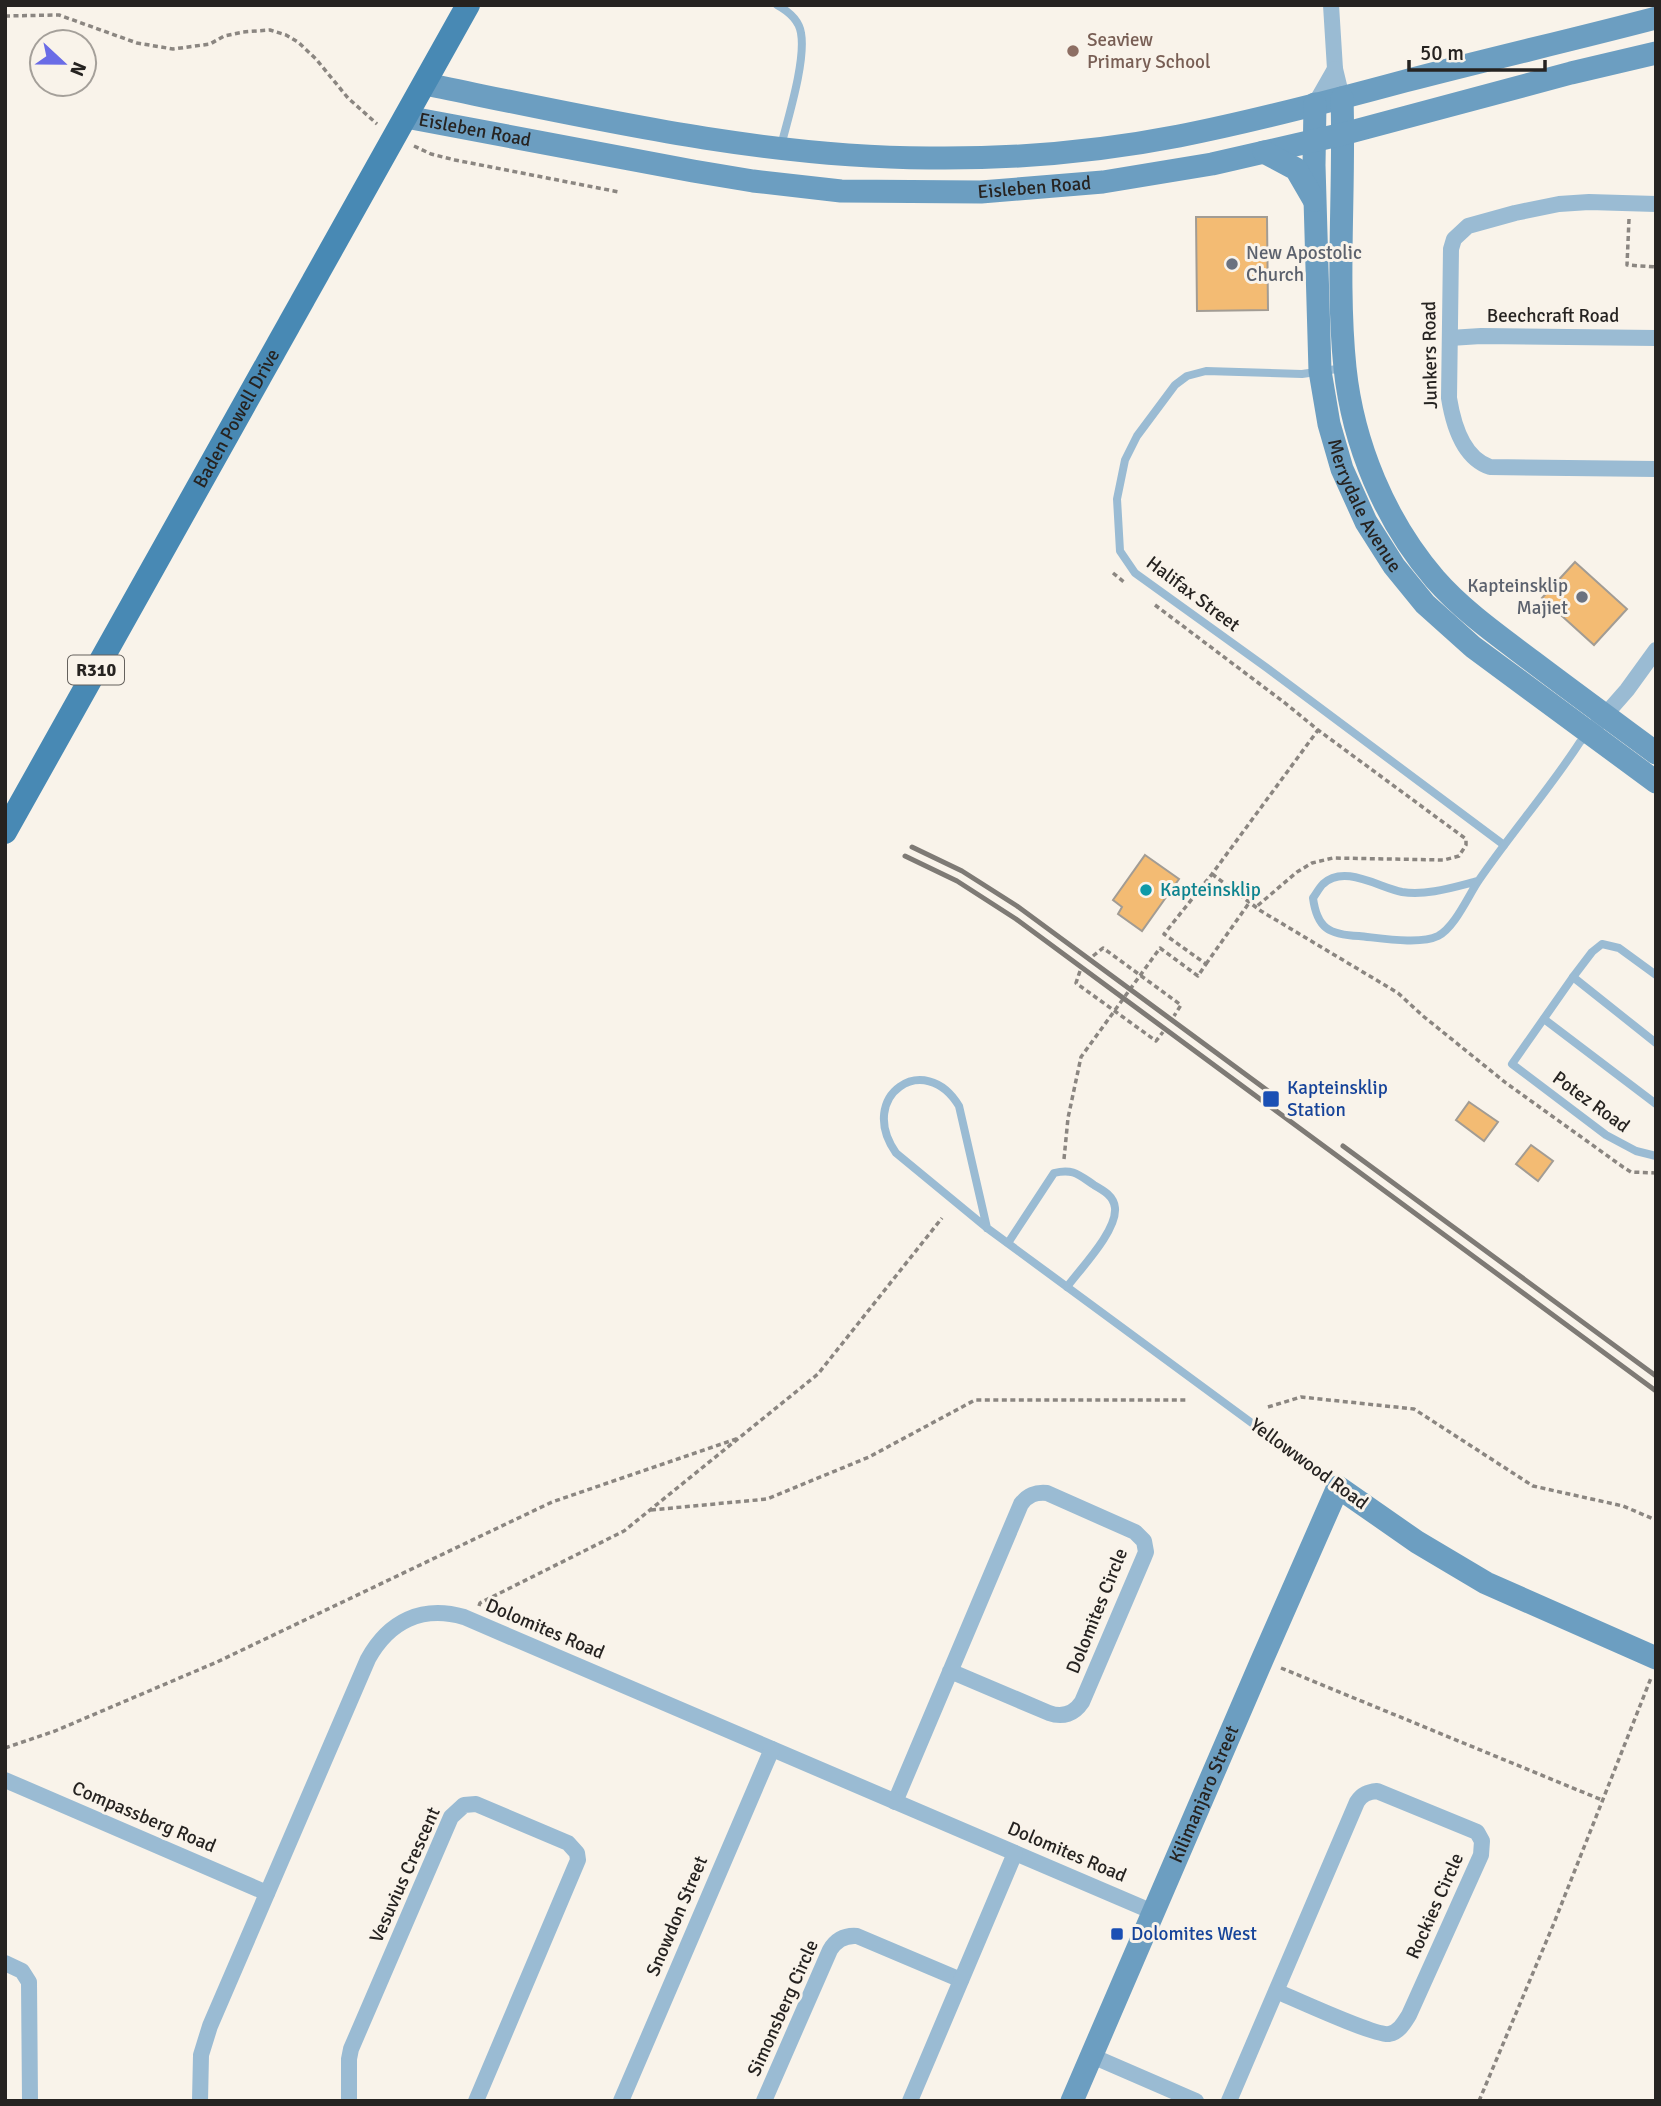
<svg xmlns="http://www.w3.org/2000/svg" width="1661" height="2106" font-family="Signika,sans-serif">
<style>
.building{fill:#f3bb73;stroke:#a29c94;stroke-width:2}
.lines{fill:none;stroke-linecap:round;stroke-linejoin:round}
.path{stroke:#8b8681;stroke-width:3.5;stroke-dasharray:5 3.5;stroke-linecap:butt}
.lane{stroke:#9abbd3;stroke-width:8}
.street{stroke:#9abbd3;stroke-width:16}
.secondary{stroke:#6c9ec1;stroke-width:23}
.primary{stroke:#4889b4;stroke-width:24}
.rail{stroke:#7e7a75;stroke-width:5}
.education-dot{fill:#8d6e63;stroke:#f9f3ea;stroke-width:2.5}
.worship-dot{fill:#6b7280;stroke:#f9f3ea;stroke-width:2.5}
.culture-dot{fill:#0f9aa8;stroke:#f9f3ea;stroke-width:2.5}
.transit-dot{fill:#1a4fb4;stroke:#f9f3ea;stroke-width:2.5}
.labels{text-anchor:middle;dominant-baseline:central;stroke-width:6;stroke-linejoin:round;paint-order:stroke}
.shield{fill:#f9f3ea;stroke:#65615d;stroke-width:2}
.shield-label{font-size:18px;font-weight:bold;fill:#262321}
.education-label{font-size:19px;fill:#785e54;stroke:#f9f3ea;text-anchor:start}
.street-label{font-size:19px;fill:#262321;stroke:#f9f3ea}
.worship-label{font-size:19px;fill:#5b616d;stroke:#f9f3ea;text-anchor:start}
.culture-label{font-size:19px;fill:#0d838f;stroke:#f9f3ea;text-anchor:start}
.transit-label{font-size:19px;fill:#164399;stroke:#f9f3ea;text-anchor:start}
</style>
<rect width="100%" height="100%" fill="#f9f3ea"/>
<g class="building">
<path d="M1196,217H1267L1268,310L1197,311Z"/>
<path d="M1575,562L1627,609L1594,645L1542,598Z"/>
<path d="M1145,855L1179,879L1142,931L1118,914L1122,907L1113,900Z"/>
<path d="M1469,1102L1498,1122L1484,1141L1456,1120Z"/>
<path d="M1531,1145L1553,1161L1538,1181L1516,1164Z"/>
</g>
<g class="lines">
<g class="path">
<path d="M5,16L59,15L137,43L173,49L210,44L224,36L243,32L270,30L286,35L298,42L316,59L348,98L377,124"/>
<path d="M414,146L431,154L455,160L619,192"/>
<path d="M1629,219L1627,265L1656,267"/>
<path d="M1113,573L1124,582"/>
<path d="M1155,605L1285,703L1318,730L1466,839V845L1459,856L1444,860L1333,858L1312,863L1297,872L1256,907"/>
<path d="M1212,874L1261,911L1398,993L1423,1016L1506,1083L1623,1167L1631,1172L1656,1173"/>
<path d="M1093,956L1103,948L1181,1005L1174,1016"/>
<path d="M1206,964L1249,903"/>
<path d="M1080,971L1076,983L1156,1041L1163,1032"/>
<path d="M1064,1159L1068,1118L1081,1057L1160,948L1198,976L1206,964L1164,934L1212,874L1318,730"/>
<path d="M1268,1407L1301,1397L1414,1409L1533,1486L1623,1506L1656,1520"/>
<path d="M651,1510L767,1499L869,1457L975,1400H1187"/>
<path d="M479,1606L480,1603L624,1531L818,1374L942,1218"/>
<path d="M1281,1668L1602,1800"/>
<path d="M5,1748L55,1731L217,1662L552,1502L739,1438"/>
<path d="M1479,2101L1554,1923L1651,1678"/>
</g>
<g class="lane">
<path d="M777,5C788,11 799,20 801,33C806,61 788,118 781,146"/>
<path d="M1344,368L1302,374L1206,371L1187,376L1175,385L1137,436L1125,460L1117,499L1120,551L1135,573L1267,668L1504,845"/>
<path d="M1478,881C1454,887 1427,896 1402,892C1378,887 1344,864 1323,884C1319,888 1316,894 1313,898C1317,928 1329,935 1359,936C1380,938 1420,945 1438,936C1455,927 1468,896 1479,880C1511,833 1549,790 1580,742L1588,735"/>
<path d="M1656,975L1619,948L1602,944L1592,952L1573,977L1512,1064L1606,1135L1636,1151L1656,1156"/>
<path d="M1573,977L1656,1043"/>
<path d="M1544,1019L1656,1104"/>
<path d="M987,1228L959,1106C925,1049 856,1096 896,1153L987,1228L1336,1485"/>
<path d="M1008,1243L1054,1173C1073,1168 1079,1175 1094,1185C1103,1190 1114,1196 1115,1208C1117,1231 1081,1268 1067,1287"/>
</g>
<g class="street">
<path d="M1331,5L1335,69L1342,98"/>
<path d="M1315,104L1335,69"/>
<path d="M1656,204L1589,202L1559,204L1515,213L1468,226L1454,239L1451,249L1449,398C1453,423 1463,458 1490,467L1656,469"/>
<path d="M1450,338L1481,336L1656,338"/>
<path d="M1598,723L1627,690L1656,650"/>
<path d="M5,1780L267,1893"/>
<path d="M895,1802L1021,1504C1028,1495 1035,1492 1047,1493L1135,1532L1144,1541L1146,1552L1144,1557L1082,1702C1074,1714 1063,1718 1049,1713L950,1671"/>
<path d="M5,1963L22,1971L29,1982L30,2101"/>
<path d="M1092,2056L1196,2101"/>
<path d="M200,2101L201,2055L210,2026L368,1659C389,1621 422,1605 464,1617L1153,1912"/>
<path d="M349,2101V2059L351,2049L451,1817L464,1805L476,1804L568,1843L577,1853L578,1860L476,2101"/>
<path d="M621,2101L772,1749"/>
<path d="M764,2101L830,1950C836,1940 845,1935 857,1936L961,1980"/>
<path d="M910,2101L1015,1853"/>
<path d="M1229,2101L1357,1802C1362,1794 1368,1792 1377,1791L1477,1832L1482,1841L1481,1855L1409,2015C1404,2023 1399,2032 1389,2034C1375,2036 1295,1999 1276,1991"/>
</g>
<g class="secondary">
<path d="M425,84C592,118 758,157 929,158C1012,159 1097,152 1179,136C1255,121 1331,101 1405,81C1489,59 1572,40 1656,18"/>
<path d="M1342,98C1345,187 1336,280 1345,368C1353,444 1385,521 1435,579C1463,611 1499,636 1532,661C1573,692 1614,722 1656,753"/>
<path id="s1" d="M1315,104L1314,165L1320,371L1329,424L1342,469L1366,522L1394,566L1425,604L1473,647L1656,782"/>
<path id="s2" d="M406,117L693,171L753,181L841,191L981,192L1103,182L1212,164L1343,134L1571,73L1656,53"/>
<path d="M1264,152L1296,169L1314,200"/>
<path id="s3" d="M1072,2101L1262,1660L1338,1487L1417,1542L1486,1583L1656,1658"/>
</g>
<path class="primary" id="s4" d="M5,832L468,5"/>
<g class="rail">
<path d="M912,847L962,871L1017,906L1275,1096"/>
<path d="M905,856L957,881L1016,919L1656,1391"/>
<path d="M1343,1146L1656,1376"/>
</g>
</g>
<circle class="education-dot" cx="1073" cy="51" r="7"/>
<g class="worship-dot">
<circle cx="1232" cy="264" r="7"/>
<circle cx="1582" cy="597" r="7"/>
</g>
<circle class="culture-dot" cx="1146" cy="890" r="7"/>
<g class="transit-dot">
<rect x="1262" y="1090" width="18" height="18" rx="3.5"/>
<rect x="1110" y="1927" width="14" height="14" rx="3.5"/>
</g>
<g class="labels">
<rect class="shield" x="68" y="655.5" width="56" height="29" rx="5"/>
<g class="shield-label">
<text x="96" y="670">R310</text>
</g>
<g class="education-label">
<text x="1087" y="40">Seaview<tspan x="1087" dy="22">Primary School</tspan></text>
</g>
<g class="street-label">
<text stroke="none"><textPath href="#s2" startOffset="70">Eisleben Road</textPath></text>
<text stroke="none"><textPath href="#s2" startOffset="635">Eisleben Road</textPath></text>
<text x="1553" y="316">Beechcraft Road</text>
<text transform="translate(1430 355) rotate(-91)">Junkers Road</text>
<text stroke="none"><textPath href="#s4" startOffset="474">Baden Powell Drive</textPath></text>
<text stroke="none"><textPath href="#s1" startOffset="410">Merrydale Avenue</textPath></text>
<text transform="translate(1193 594) rotate(37)">Halifax Street</text>
<text transform="translate(1591 1102) rotate(36)">Potez Road</text>
<text transform="translate(1309 1464) rotate(36)">Yellowwood Road</text>
<text transform="translate(1097 1611) rotate(-68)">Dolomites Circle</text>
<text transform="translate(545 1629) rotate(23)">Dolomites Road</text>
<text stroke="none"><textPath href="#s3" startOffset="334">Kilimanjaro Street</textPath></text>
<text transform="translate(144 1817) rotate(23)">Compassberg Road</text>
<text transform="translate(1067 1852) rotate(23)">Dolomites Road</text>
<text transform="translate(405 1875) rotate(-66)">Vesuvius Crescent</text>
<text transform="translate(1435 1906) rotate(-66)">Rockies Circle</text>
<text transform="translate(677 1916) rotate(-67)">Snowdon Street</text>
<text transform="translate(783 2008) rotate(-66)">Simonsberg Circle</text>
</g>
<g class="worship-label">
<text x="1246" y="253">New Apostolic<tspan x="1246" dy="22">Church</tspan></text>
<text x="1568" y="586" text-anchor="end">Kapteinsklip<tspan x="1568" dy="22">Majiet</tspan></text>
</g>
<g class="culture-label">
<text x="1160" y="890">Kapteinsklip</text>
</g>
<g class="transit-label">
<text x="1287" y="1088">Kapteinsklip<tspan x="1287" dy="22">Station</tspan></text>
<text x="1131" y="1934">Dolomites West</text>
</g>
</g>
<rect width="1661" height="2106" fill="none" stroke="#262321" stroke-width="14"/>
<g transform="translate(63 63) rotate(112)"><circle r="33" fill="#f9f3ea" stroke="#a5a09a" stroke-width="2"/>
<path d="M0-5L12 26L0 18L-12 26Z" fill="#6a6ce6"/>
<text y="-10" font-size="19" font-weight="bold" text-anchor="middle" fill="#262321">N</text>
</g>
<path d="M1409 60v10h136v-10" fill="none" stroke="#262321" stroke-width="3.5"/>
<text x="1420" y="60" font-size="21" fill="#262321" stroke="#f9f3ea" stroke-width="5" paint-order="stroke">50 m</text>
</svg>
